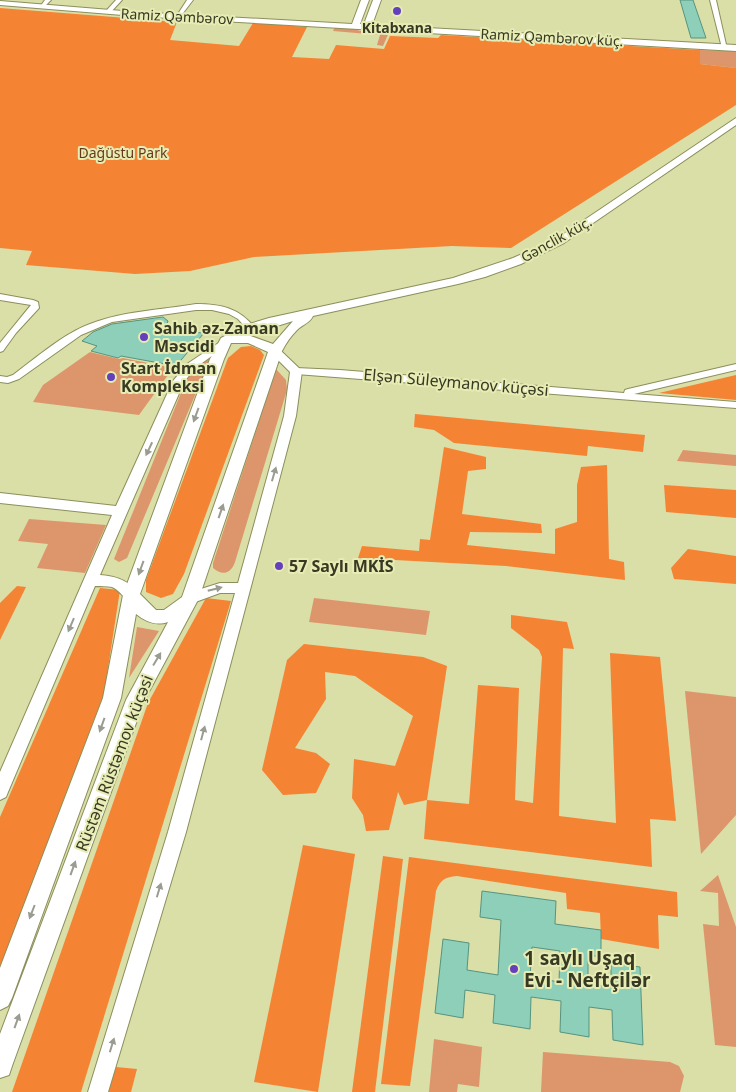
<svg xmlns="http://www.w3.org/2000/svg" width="736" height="1092" font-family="'Noto Sans',sans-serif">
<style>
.green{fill:#dd966b}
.forest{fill:#f58334}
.building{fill:#8ecfb9;stroke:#559480;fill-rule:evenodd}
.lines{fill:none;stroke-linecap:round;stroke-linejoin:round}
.minor-casing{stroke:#8c8f5b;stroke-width:2}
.tertiary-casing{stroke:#8c8f5b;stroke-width:2}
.secondary-casing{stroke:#8c8f5b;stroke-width:2}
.minor{fill:#fff;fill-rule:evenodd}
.tertiary{fill:#fff;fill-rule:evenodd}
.secondary{fill:#fff;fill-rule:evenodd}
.oneway{fill:#9b9c91}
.poi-dot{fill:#6441ba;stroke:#e7ecb4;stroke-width:2}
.labels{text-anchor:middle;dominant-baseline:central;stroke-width:4;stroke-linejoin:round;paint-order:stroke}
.far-street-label{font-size:14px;fill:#373923;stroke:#e7ecb4}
.far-poi-label{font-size:14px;font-weight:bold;fill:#373923;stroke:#e7ecb4}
.far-park-label{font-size:14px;fill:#67391c;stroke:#e7ecb4}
.poi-label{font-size:16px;font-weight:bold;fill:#373923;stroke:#e7ecb4;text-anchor:start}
.street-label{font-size:16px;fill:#373923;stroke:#e7ecb4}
.near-poi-label{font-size:19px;font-weight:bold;fill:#373923;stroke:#e7ecb4;text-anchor:start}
</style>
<rect width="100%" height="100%" fill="#dadea7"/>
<g class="green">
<path d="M335,27L352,28L360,31L373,29L390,30L383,46L377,45L380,35L333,31Z"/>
<path d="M700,50L736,51V68L700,64Z"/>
<path d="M90,352L119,359L123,358L173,368L139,415L33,402L43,385Z"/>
<path d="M211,357L127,558L119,562L114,559L189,373Z"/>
<path d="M276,369L286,380L287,390L235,562C231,574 222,576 213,568V563Z"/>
<path d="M683,450L736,455V466L677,461Z"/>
<path d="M29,519L106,525L85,573L37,568L48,544L18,541Z"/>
<path d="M314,598L430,611L426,635L309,622Z"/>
<path d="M137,627L159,631L129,678Z"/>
<path d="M685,691L736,697V815L701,854Z"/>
<path d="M718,875L736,927V1047L715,1045L703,924L719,926L718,893L700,891Z"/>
<path d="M434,1039L482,1047L479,1087L458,1084L457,1092H429Z"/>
<path d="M543,1052L670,1062L679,1066L684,1076L680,1092H541Z"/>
</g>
<g class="forest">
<path d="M0,8L177,22L170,40L239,46L253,23L307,27L292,57L329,59L336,45L384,49L390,36L438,38L441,35L700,50V64L736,68V105L511,248L452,246L254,257L190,271L135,274L26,265L32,251L0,248Z"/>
<path d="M251,346L260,350L264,355L184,574L173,594L161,598L146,592V580L228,358L241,347Z"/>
<path d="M736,375V400L659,393Z"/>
<path d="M415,414L645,435L643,452L588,446L587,456L454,443L434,430L414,427Z"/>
<path d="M444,447L486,457V469L468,471L462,514L541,524L542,533L470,532L467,545L555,554V529L577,522V485L581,467L607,465L609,559L624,562L625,580L506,566L358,558L362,546L419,551L420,539L430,540Z"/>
<path d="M664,485L736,490V518L666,512Z"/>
<path d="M688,549L736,556V584L674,579L671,568Z"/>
<path d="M17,586L26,587L0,640V603Z"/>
<path d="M100,588L120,590L104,694L0,967V817Z"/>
<path d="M206,598L231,601L81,1092H12L148,703Z"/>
<path d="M511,615L567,622L574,649L563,648L559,816L616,823L610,653L660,657L676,821L650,819L652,867L424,839L427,800L404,805L398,792L389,830L366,831L363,815L352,798L354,759L395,766L413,716L355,676L325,672L326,699L295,748L316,753L330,764L316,793L283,795L262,770L287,660L304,644L423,657L447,666L427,800L469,804L478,685L519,688L515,800L533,803L542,657L539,650L511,628Z"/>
<path d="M303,845L355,854L318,1092L254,1082Z"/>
<path d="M383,856L403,859L375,1092H352Z"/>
<path d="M409,857L677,892L678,917L658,915L659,949L601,939L600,913L567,909L566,893L457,876C445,877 440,880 436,891L410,1086L381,1084Z"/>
<path d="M116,1067L137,1069L131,1092H108Z"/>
</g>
<g class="building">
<path d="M680,0H693L706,38H691Z"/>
<path d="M163,317L168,321L165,330L204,333L176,366L121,356L118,358L91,351L97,346L82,341L93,332L112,324Z"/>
<path d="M482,891L556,901L555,924L601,930V957L588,955V984L611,987V963L640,967L643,1045L613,1040L612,1010L589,1007V1037L560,1032L561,1001L531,997L530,1029L493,1023L495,995L465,990L463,1018L435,1013L443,939L469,943L467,970L498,975L501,920L480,917ZM532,947L560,951L559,982L530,977Z"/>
</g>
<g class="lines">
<g class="minor-casing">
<g id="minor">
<path d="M45,0H51L43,8H39Z"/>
<path d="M116,0H122L110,13H106V11Z"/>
<path d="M187,0H193L180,17H176Z"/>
<path d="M710,0H716L727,49L722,48Z"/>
<path d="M0,294L33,300L38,302L39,308L16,333L3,351L0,352V343L31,305L0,300Z"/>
<path d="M196,304C221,304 239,308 255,328L251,331L248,330L238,319L229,314L212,310H196L112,322L81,335L19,379L8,383L0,382V376L7,377L13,375C36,358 63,334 90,324C123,311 161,310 196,304Z"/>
<path d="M736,364V370L634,394L736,402V408L296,374L291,371L296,368L340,370L624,393L625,390L628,389Z"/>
</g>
</g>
<g class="tertiary-casing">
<g id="tertiary">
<path d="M226,338L230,339L232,341L230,343L195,368L184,382L100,575C115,576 130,580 138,595L136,599C124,603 122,591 112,587C107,586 101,586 95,586L8,792L6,797L0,800V772L112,515L0,503V493L116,506L173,381L187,364Z"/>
<path d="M275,348L279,349L302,371L296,416L186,832L108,1092H88L168,832L235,593H220L190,604L185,602L183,598L185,594L220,583H238L284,416L290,372L269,351Z"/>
</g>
</g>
<g class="secondary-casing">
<g id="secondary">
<path d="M361,0H369L360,24H364L373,0H381L372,25L736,45V51L135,16L0,5V1L135,12L352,24Z"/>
<path d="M736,118V125L564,243L521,264L485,277L458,284L313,316C311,322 302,325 297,330C291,336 286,343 282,351L199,598L144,701L12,1066L9,1075L0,1078V1034L126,700L168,622C156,626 146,622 136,614L121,698L12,998L8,1006L0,1010V968L103,698L123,595L210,359L221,338L246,325L269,318L453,278L513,258L556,239ZM293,321L273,344L248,335ZM231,343H248L268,352L182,597L164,610H156L140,594L224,359Z"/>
</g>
</g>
<use href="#minor" class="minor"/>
<use href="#tertiary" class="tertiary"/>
<use href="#secondary" class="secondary"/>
</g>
<defs><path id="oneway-solid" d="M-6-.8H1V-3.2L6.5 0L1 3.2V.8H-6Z" transform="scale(1.25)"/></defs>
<g class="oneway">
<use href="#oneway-solid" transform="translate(196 415) rotate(110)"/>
<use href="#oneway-solid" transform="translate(149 449) rotate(115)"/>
<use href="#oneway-solid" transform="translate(274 474) rotate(-74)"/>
<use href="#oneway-solid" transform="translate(221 511) rotate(-71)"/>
<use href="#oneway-solid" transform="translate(141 568) rotate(110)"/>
<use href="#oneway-solid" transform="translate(215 589) rotate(-14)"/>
<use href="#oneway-solid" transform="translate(71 625) rotate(113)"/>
<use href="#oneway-solid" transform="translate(157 659) rotate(-59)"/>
<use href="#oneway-solid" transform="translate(102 725) rotate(110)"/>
<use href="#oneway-solid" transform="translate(203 733) rotate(-75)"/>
<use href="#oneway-solid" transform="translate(73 868) rotate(-70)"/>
<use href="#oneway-solid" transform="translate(159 890) rotate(-73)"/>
<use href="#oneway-solid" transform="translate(32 912) rotate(111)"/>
<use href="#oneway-solid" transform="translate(17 1021) rotate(-70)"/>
<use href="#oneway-solid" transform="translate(112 1045) rotate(-73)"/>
</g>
<g class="poi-dot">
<circle cx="397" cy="11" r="5"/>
<circle cx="144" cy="337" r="5"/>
<circle cx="111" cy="377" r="5"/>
<circle cx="279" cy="566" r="5"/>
<circle cx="514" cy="969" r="5"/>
</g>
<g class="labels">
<g class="far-street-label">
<text transform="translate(177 16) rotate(3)">Ramiz Qəmbərov</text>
<text transform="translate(552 37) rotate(3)">Ramiz Qəmbərov küç.</text>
<text transform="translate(556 239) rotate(-29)">Gənclik küç.</text>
</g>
<g class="far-poi-label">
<text x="397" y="27">Kitabxana</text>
</g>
<g class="far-park-label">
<text x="123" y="152">Dağüstu Park</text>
</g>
<g class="poi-label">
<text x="154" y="328">Sahib əz-Zaman<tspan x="154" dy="18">Məscidi</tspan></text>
<text x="121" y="368">Start İdman<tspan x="121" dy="18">Kompleksi</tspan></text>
<text x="289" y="566">57 Saylı MKİS</text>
</g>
<g class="street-label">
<text transform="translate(456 382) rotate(5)">Elşən Süleymanov küçəsi</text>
<text transform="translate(114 763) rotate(-69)">Rüstəm Rüstəmov küçəsi</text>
</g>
<g class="near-poi-label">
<text x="524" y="958">1 saylı Uşaq<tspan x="524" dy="22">Evi - Neftçilər</tspan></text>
</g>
</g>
</svg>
